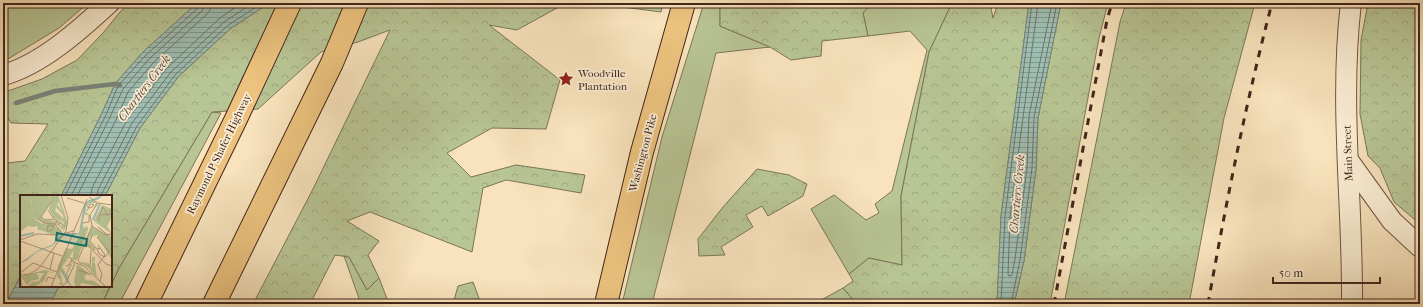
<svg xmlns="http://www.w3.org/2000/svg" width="1423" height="307" font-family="'IM FELL French Canon',serif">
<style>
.grass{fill:#b8c594;stroke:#7d7558}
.forest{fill:url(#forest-crowns);stroke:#7d7558}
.water{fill:url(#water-rules);stroke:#798176}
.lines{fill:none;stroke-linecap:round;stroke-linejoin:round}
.shore{stroke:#707266;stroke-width:1}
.stream{stroke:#798176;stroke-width:4.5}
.tertiary-casing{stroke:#705443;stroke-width:22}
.primary-casing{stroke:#42251b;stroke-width:24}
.motorway-casing{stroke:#42251b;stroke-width:24}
.tertiary{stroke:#faedd3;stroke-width:20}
.primary{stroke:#ecc27e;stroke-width:22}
.motorway{stroke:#ecc27e;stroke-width:22}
.rail{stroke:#42251b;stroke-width:3;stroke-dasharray:7 7;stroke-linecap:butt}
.labels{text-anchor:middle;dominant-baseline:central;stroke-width:3.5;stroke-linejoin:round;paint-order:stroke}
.poi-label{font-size:11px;fill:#42251b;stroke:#faedd3;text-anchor:start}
.street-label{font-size:11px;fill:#42251b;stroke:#faedd3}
.water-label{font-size:12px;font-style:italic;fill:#594b41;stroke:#faedd3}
.inset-river{fill:none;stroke:#9dbeb2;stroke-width:2}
.inset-road{fill:none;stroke:#af977c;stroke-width:1}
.view{fill:#0f766e;fill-opacity:0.15;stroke:#0f766e;stroke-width:2}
.inset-edge{fill:none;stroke:#42251b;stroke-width:2}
</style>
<defs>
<pattern id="forest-crowns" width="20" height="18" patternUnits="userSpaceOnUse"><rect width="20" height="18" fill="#b8c594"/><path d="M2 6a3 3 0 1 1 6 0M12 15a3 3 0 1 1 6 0" fill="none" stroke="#9fa97f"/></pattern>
<pattern id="water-rules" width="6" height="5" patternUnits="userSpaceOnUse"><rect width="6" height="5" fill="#9dbeb2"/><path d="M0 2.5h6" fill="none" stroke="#829a90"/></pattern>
</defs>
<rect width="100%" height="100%" fill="#f8e3bc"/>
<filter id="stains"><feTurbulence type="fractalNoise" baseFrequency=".005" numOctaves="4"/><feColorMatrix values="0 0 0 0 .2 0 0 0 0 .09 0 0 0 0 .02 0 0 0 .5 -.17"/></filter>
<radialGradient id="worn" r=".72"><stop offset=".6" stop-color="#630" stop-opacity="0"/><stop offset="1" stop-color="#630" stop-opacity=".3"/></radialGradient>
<g class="grass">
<path d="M3,3H88L59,28L8,59L3,57Z"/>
<path d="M704,3H715L720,7V26L770,47L716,53L652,304H622L662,137Z"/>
<path d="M872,3H952L929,52L901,196L902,265L869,258L849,274L811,209L834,195L866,220L879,213L875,204L892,191L927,50L910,31L868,36L863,13Z"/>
<path d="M212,112L221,113L119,304H102L119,268Z"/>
<path d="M344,256L349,257L367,290L379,278L389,304H361Z"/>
<path d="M843,288L857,304H814Z"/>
</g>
<g class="forest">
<path d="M130,3H197L142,53L115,84L102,113L61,196H21V275L6,304H3V181L7,163L25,161L48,124L11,123L4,111L5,92L42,79L77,60L103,33L120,12Z"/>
<path d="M269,3H566L517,30L489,25L560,80L546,129L492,128L447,153L471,177L516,165L585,175L581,193L506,180L483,188L472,252L370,212L347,221L379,241L368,255L379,278L367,290L349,257L335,255L310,304H253L313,189L390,30L358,42L321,52L258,109L212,112L119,268L111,285V196H105L140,128L178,77L230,29Z"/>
<path d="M592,3H663L661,12Z"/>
<path d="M715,3H872L863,13L868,36L822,41L821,56L791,60L770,47L720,26V8Z"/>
<path d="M952,3H990L993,18L998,3H1029L1001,216L997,304H857L843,288L853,281L849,274L869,258L902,265L901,196L929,52Z"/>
<path d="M1061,3H1108L1099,38L1050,304H1014L1024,261L1036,169L1038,118Z"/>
<path d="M1126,3H1255L1224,118L1189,304H1064L1120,22Z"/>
<path d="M1368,3H1420V224L1394,202L1380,168L1368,156L1360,114L1361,40Z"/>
<path d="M757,169L789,175L807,184L803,196L768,216L762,206L746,215L753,227L721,247L725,255L699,256L698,239L723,207Z"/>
<path d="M473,282L480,301L479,304H453L458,286Z"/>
<path d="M59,286H110L102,304H50Z"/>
</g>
<g class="water">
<path d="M197,3H269L230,29L178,77L140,128L105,196H61L102,113L115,84L142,53Z"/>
<path d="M1029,3H1061L1038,118L1036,169L1024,261L1014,304H997L1001,216Z"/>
<path d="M21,275V286H59L50,304H6Z"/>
</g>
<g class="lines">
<g class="shore">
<path d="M1038,3L1010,217L1008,274L1009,276L1012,275L1015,259L1027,168L1029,116L1052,3"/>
<path d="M65,196L106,115L118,86L145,56L198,8L200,3"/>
<path d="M71,196L110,117L123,89L149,59L202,11L205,3"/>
<path d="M77,196L116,120L128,92L153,63L206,15L210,10L211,3"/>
<path d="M91,196L92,188L127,120L167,68L220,18L242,3"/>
<path d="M97,196L98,190L132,123L171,72L224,22L253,3"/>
<path d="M102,196V193L137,126L175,75L227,26L262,3"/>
<path d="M1001,304L1005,216L1032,3"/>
<path d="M1011,304L1020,260L1032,168L1034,117L1057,3"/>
</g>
<path class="stream" d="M16,103L55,91L115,84L120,85"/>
<g class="tertiary-casing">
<g id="tertiary">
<path d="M1351,3C1339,103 1353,204 1352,304"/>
<path d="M3,75C41,65 81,29 109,3"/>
<path d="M1348,160L1392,221L1420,247"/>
</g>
</g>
<g class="primary-casing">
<path id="primary" d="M606,304L642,152L684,3"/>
</g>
<g class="motorway-casing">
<g id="motorway">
<path d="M146,304L236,119L290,3"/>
<path d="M214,304L332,63L357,3"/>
</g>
</g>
<use href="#tertiary" class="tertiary"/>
<use href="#primary" class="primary"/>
<use href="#motorway" class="motorway"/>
<g class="rail">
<path d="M1054,304L1107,20L1112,3"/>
<path d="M1208,304C1226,203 1246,102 1272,3"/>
</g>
</g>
<defs>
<g id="sight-bare" transform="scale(1.2)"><path d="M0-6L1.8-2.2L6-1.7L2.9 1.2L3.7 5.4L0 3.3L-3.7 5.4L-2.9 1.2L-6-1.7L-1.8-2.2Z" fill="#8f2418" stroke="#faedd3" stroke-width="2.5" paint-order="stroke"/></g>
</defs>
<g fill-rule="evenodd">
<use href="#sight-bare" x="566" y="79"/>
</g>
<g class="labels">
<g class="poi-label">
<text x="578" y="73">Woodville<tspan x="578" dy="13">Plantation</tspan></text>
</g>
<g class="street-label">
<text transform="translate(643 153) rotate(-75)">Washington Pike</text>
<text transform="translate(1348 153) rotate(-92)">Main Street</text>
<text transform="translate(219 154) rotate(-64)">Raymond P Shafer Highway</text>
</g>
<g class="water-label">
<text transform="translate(144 88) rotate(-53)">Chartiers Creek</text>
<text transform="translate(1017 194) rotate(-85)">Chartiers Creek</text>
</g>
</g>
<g transform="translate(20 195)">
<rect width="92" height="92" fill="#f8e3bc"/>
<path d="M16,0H29V5L30,0H36L31,15L36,23L45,29L44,24L37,20L33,14L36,7H39L36,11L38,10L42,17L43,20L36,12L35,17L46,26L39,0L46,23L47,30L45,36L46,32L42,34V37L41,33L36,29L37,27L40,28V32L44,29L34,23L29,14L32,5L21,22L24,25L37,26L33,29L42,37L34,40L20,35L21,31L26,32L25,30L33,28H23L9,20L13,17L11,4H16Z" fill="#b8c594"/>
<path d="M0,0H16V4L11,5L13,17L9,20L22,29H30L25,30L26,32L21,31L22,35H18L17,30L15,32L8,31L0,37ZM38,0L47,27L46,32L43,37L44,27L36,23L31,15L34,2ZM36,7H39L44,24L33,14ZM73,5L78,9L73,14L76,8H70L66,12L65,16L70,21L64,19L62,28L64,33L67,31L68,34L57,65L52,66L54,55L42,72L46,79L50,69L53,68L47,79L49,82L47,85L46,81L45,88V81L40,76L43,90L38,89L41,87L39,83H37L38,71L46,53L52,54L60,41L61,28L66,9ZM82,10L92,14V22L87,31L92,39L74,26ZM72,32L92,42V65L77,40L70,42L69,46L76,54L74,56L67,51L65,45ZM73,59L75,62V66L72,67L75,68L77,83L69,73L59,67L68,68L72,73V62H75ZM57,69L73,81L67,79L64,82L66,85L74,86L75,82L74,86L82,92L61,88L60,92H56L54,87ZM25,75L35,78L28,77L24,86L14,92H7L12,87L19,86L24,78H17L19,84L11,86L7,90L1,82L3,90L0,92V81Z" fill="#b8c594" fill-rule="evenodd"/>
<path d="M83,0L79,4L67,8L60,39L56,51L55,53L46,63L42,70L41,75L46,80L52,92L47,87L41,76V72L46,62L56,52L59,39L53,41L46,39L32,51L17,57L6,66L0,68L19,55L32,50L39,41L45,38H59L64,9L67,6Z" fill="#9dbeb2"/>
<path class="inset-river" d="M73,25L80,9M0,41L14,38"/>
<path class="inset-road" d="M69,2L78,8L92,10M47,3L64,8M32,6L21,22L25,25L34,24M67,12H69L70,13H71L74,10L70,9L69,12L67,16M28,15L34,24L43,30L41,28M80,19L83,12L88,21M18,23L23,28L35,29L42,38M79,26V20L92,19M62,28L69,27V21L78,8M34,31L28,30L27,36H31L37,26M72,31L86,40L92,39M78,32L89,41M72,41L70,46L76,53L80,54M79,43L77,42L89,57L85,62M0,45L17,39L37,40L54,36M0,46L42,61M65,47L86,69L92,71M78,50L85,60L78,70L82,79L80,86M77,54L79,59L85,62M51,66L64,71L86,92M61,69L58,65L72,31L70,20M46,71L49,70L52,64L49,62M70,72L71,55M30,74L34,58M58,75L70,79M0,78L13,68L37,77M0,80L10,79L20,72L46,36L48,23L41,0M26,87L28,82L35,84M31,92L67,4M41,92L46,88L55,68M62,92H77"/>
<path class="view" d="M37,38L67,44L66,51L36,45Z"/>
<rect width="92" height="92" class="inset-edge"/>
</g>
<rect width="1423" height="307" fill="none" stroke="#f8e3bc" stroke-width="16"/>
<rect x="4" y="4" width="1415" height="299" fill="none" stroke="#42251b" stroke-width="2"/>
<rect x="8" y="8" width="1407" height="291" fill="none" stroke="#42251b"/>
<path d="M1273 277v6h107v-6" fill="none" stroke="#42251b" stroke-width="2"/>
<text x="1279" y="277" font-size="12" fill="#42251b" stroke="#faedd3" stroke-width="3" paint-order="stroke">50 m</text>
<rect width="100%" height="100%" filter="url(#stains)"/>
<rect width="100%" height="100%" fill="url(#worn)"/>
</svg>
